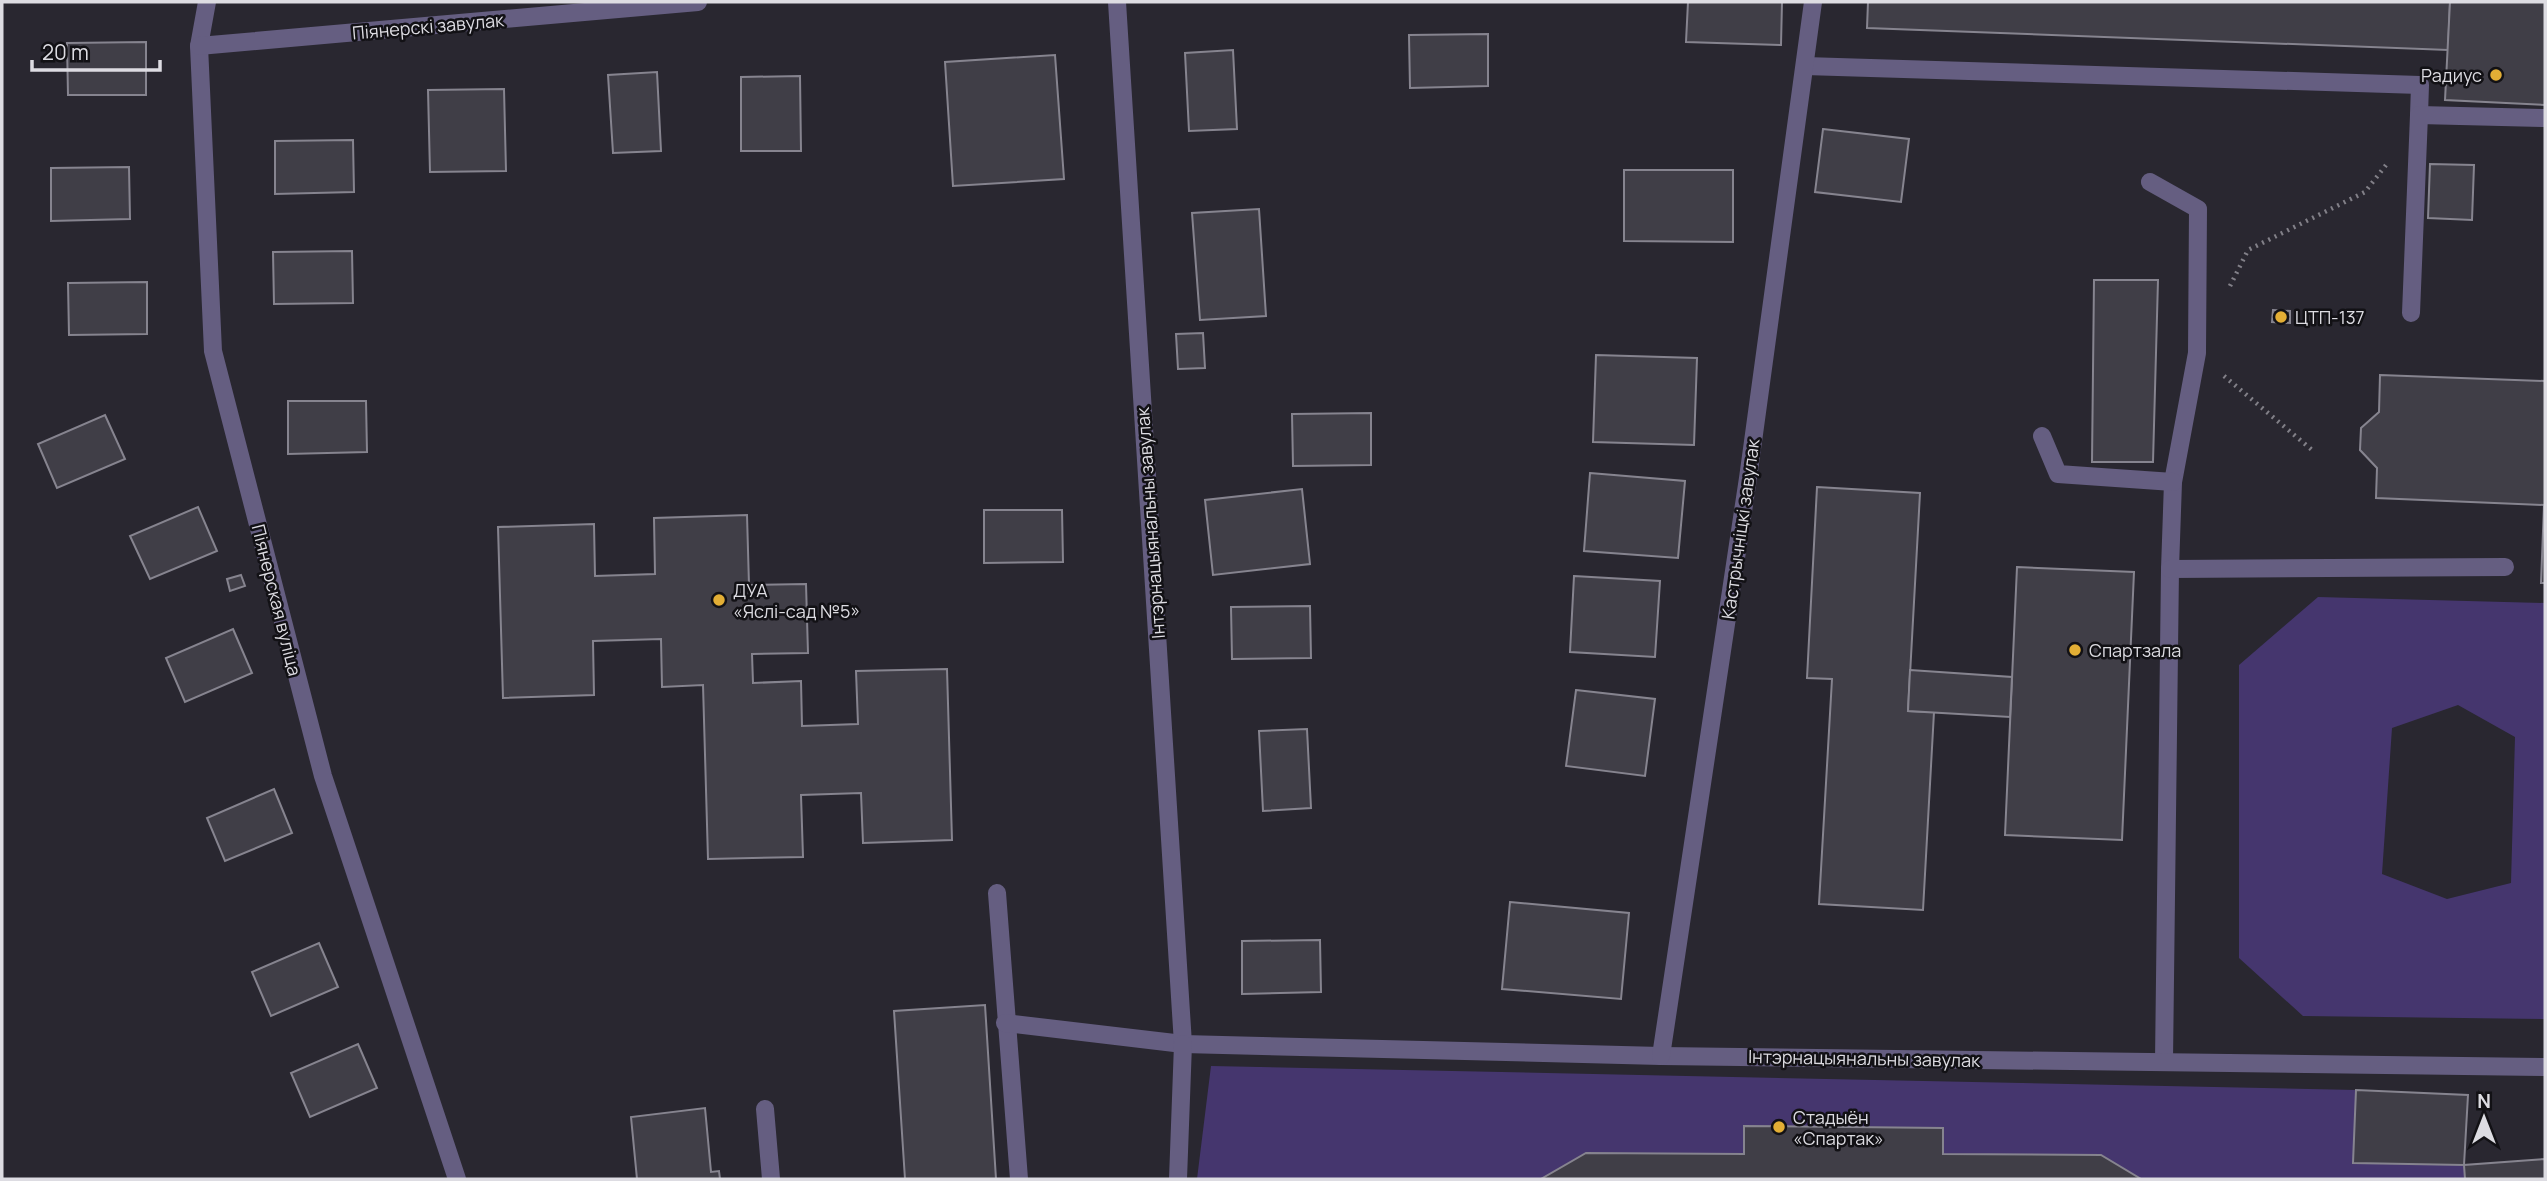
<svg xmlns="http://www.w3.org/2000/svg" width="2547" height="1181" font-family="Manrope,sans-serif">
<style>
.green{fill:#45366e;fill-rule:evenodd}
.building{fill:#403e47;stroke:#86848f;stroke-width:2}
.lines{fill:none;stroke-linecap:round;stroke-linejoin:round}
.path{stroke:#828088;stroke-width:4.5;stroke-dasharray:2 5;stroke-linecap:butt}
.service{stroke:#655e81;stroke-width:18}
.minor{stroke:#655e81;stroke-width:18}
.poi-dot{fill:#e3ae35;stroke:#121115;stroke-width:2.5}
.labels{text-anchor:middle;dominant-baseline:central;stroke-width:5;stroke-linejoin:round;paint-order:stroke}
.street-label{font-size:18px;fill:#dddce2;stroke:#121115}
.poi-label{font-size:18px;fill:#dddce2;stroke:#121115;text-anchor:start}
</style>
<rect width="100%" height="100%" fill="#292730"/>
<g class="green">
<path d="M2318,597L2545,603V1019L2303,1016L2239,958V665ZM2458,705L2515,737L2511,883L2447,899L2382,874L2392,728Z"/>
<path d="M1211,1066L2356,1090L2353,1163L2464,1165L2465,1179H1197Z"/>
</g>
<g class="building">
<path d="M1688,2H1782L1781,45L1686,42Z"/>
<path d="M1868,2H2450L2448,50L1867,28Z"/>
<path d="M2450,2H2545V105L2445,100Z"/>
<path d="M1488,34V86L1410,88L1409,35Z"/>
<path d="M146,42V95H68L67,43Z"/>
<path d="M1233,50L1237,129L1189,131L1185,53Z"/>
<path d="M1055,55L1064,179L953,186L945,62Z"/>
<path d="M657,72L661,151L613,153L608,75Z"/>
<path d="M800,76L801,151H741V77Z"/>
<path d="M504,89L506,171L430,172L428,90Z"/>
<path d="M1823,129L1909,139L1901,202L1815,192Z"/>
<path d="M353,140L354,192L275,194V141Z"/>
<path d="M2430,164L2474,165L2472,220L2428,218Z"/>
<path d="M129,167L130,219L51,221V168Z"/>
<path d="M1624,170H1733V242L1624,241Z"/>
<path d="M1259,209L1266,316L1200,320L1192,213Z"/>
<path d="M352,251L353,303L274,304L273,252Z"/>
<path d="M2094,280H2158L2153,462H2092Z"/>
<path d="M147,282V334L69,335L68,283Z"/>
<path d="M2273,310L2290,311V323L2272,322Z"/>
<path d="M1203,333L1205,368L1178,369L1176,334Z"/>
<path d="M1596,355L1697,358L1694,445L1593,442Z"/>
<path d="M2380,375L2545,381V583H2541L2544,505L2376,498L2377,468L2360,450L2361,428L2379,412Z"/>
<path d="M288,401H366L367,452L288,454Z"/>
<path d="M1371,413V465L1293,466L1292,414Z"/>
<path d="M105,415L125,459L57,488L38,444Z"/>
<path d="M1590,473L1685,481L1678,558L1584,551Z"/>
<path d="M1817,487L1920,493L1908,711L1934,712L1923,910L1819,904L1832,679L1807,678Z"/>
<path d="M1302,489L1310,564L1213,575L1205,500Z"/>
<path d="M198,507L217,551L150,579L130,536Z"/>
<path d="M984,510H1062L1063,562L984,563Z"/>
<path d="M747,515L749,585L806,584L808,653L752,654L753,683L801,681L802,726L858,724L856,671L947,669L952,840L863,843L861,793L801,795L803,857L708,859L703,685L662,687L661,639L593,641L594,695L503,698L498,527L594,524L595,576L655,574L654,518Z"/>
<path d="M2017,567L2134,572L2122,840L2005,835Z"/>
<path d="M241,575L245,586L230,591L227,579Z"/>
<path d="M1574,576L1660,581L1655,657L1570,652Z"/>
<path d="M1310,606L1311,658L1232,659L1231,607Z"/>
<path d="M233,629L252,673L185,702L166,658Z"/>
<path d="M1910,670L2012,677L2010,717L1908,711Z"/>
<path d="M1576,690L1655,699L1645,776L1566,766Z"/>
<path d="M1307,729L1311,808L1263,811L1259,731Z"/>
<path d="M274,789L292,833L225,861L207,818Z"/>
<path d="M1510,902L1629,913L1621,999L1502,989Z"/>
<path d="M1320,940L1321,992L1242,994V941Z"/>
<path d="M319,943L338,987L271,1016L252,972Z"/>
<path d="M985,1005L996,1179H905L894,1011Z"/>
<path d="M358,1044L377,1088L310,1117L291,1073Z"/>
<path d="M2356,1090L2468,1095L2464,1165L2353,1163Z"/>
<path d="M705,1108L711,1172L719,1171L720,1179H637L631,1117Z"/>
<path d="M1744,1126L1943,1128V1154L2101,1155L2141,1179H1541L1586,1153L1744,1154Z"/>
<path d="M2545,1159V1179H2465L2464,1165Z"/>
</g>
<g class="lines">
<g class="path">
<path d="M2230,286L2248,250L2365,192L2386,165"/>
<path d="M2224,376L2312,450"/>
</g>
<g class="service">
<path d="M1805,66L2420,85L2419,115"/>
<path d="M2150,182L2198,209L2197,353L2173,482L2170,569L2164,1061"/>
<path d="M2411,313L2419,115L2545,118"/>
<path d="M2042,436L2058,474L2173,482"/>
<path d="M2170,569L2505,567"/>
<path d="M997,893L1019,1179"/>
<path d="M1005,1023L1183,1044"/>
<path d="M765,1109L771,1179"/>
</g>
<g class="minor">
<path d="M207,2L199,46L213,351L323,776L457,1179"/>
<path d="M1117,2L1183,1044L1661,1056L2545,1067"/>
<path d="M199,46L698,2"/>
<path d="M1661,1056L1748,478L1813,2"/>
<path d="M1178,1179L1183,1044"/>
</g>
</g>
<g class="poi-dot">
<circle cx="2496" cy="75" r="7"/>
<circle cx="2281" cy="317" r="7"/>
<circle cx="719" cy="600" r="7"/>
<circle cx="2075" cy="650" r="7"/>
<circle cx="1779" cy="1127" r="7"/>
</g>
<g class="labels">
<g class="street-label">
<text transform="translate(428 26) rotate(-5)">Піянерскі завулак</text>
<text transform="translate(1150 523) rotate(-94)">Інтэрнацыянальны завулак</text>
<text transform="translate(1740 529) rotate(-82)">Кастрычніцкі завулак</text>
<text transform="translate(277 600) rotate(76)">Піянерская вуліца</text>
<text transform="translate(1864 1058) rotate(1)">Інтэрнацыянальны завулак</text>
</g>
<g class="poi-label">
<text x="2482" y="75" text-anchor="end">Радиус</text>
<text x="2295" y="317">ЦТП-137</text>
<text x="733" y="590">ДУА<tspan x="733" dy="21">«Яслі-сад №5»</tspan></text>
<text x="2089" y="650">Спартзала</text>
<text x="1793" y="1117">Стадыён<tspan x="1793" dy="21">«Спартак»</tspan></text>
</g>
</g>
<rect width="2547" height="1181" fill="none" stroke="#dddce2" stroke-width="7"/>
<g transform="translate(2484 1118)" stroke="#121115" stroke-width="5" paint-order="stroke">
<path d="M0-5L12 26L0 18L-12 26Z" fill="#dddce2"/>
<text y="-10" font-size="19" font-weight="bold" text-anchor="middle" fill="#dddce2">N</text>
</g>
<path d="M32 60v10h128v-10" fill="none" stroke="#dddce2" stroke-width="3.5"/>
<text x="42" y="60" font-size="21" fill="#dddce2" stroke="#121115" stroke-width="5" paint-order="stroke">20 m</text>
</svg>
